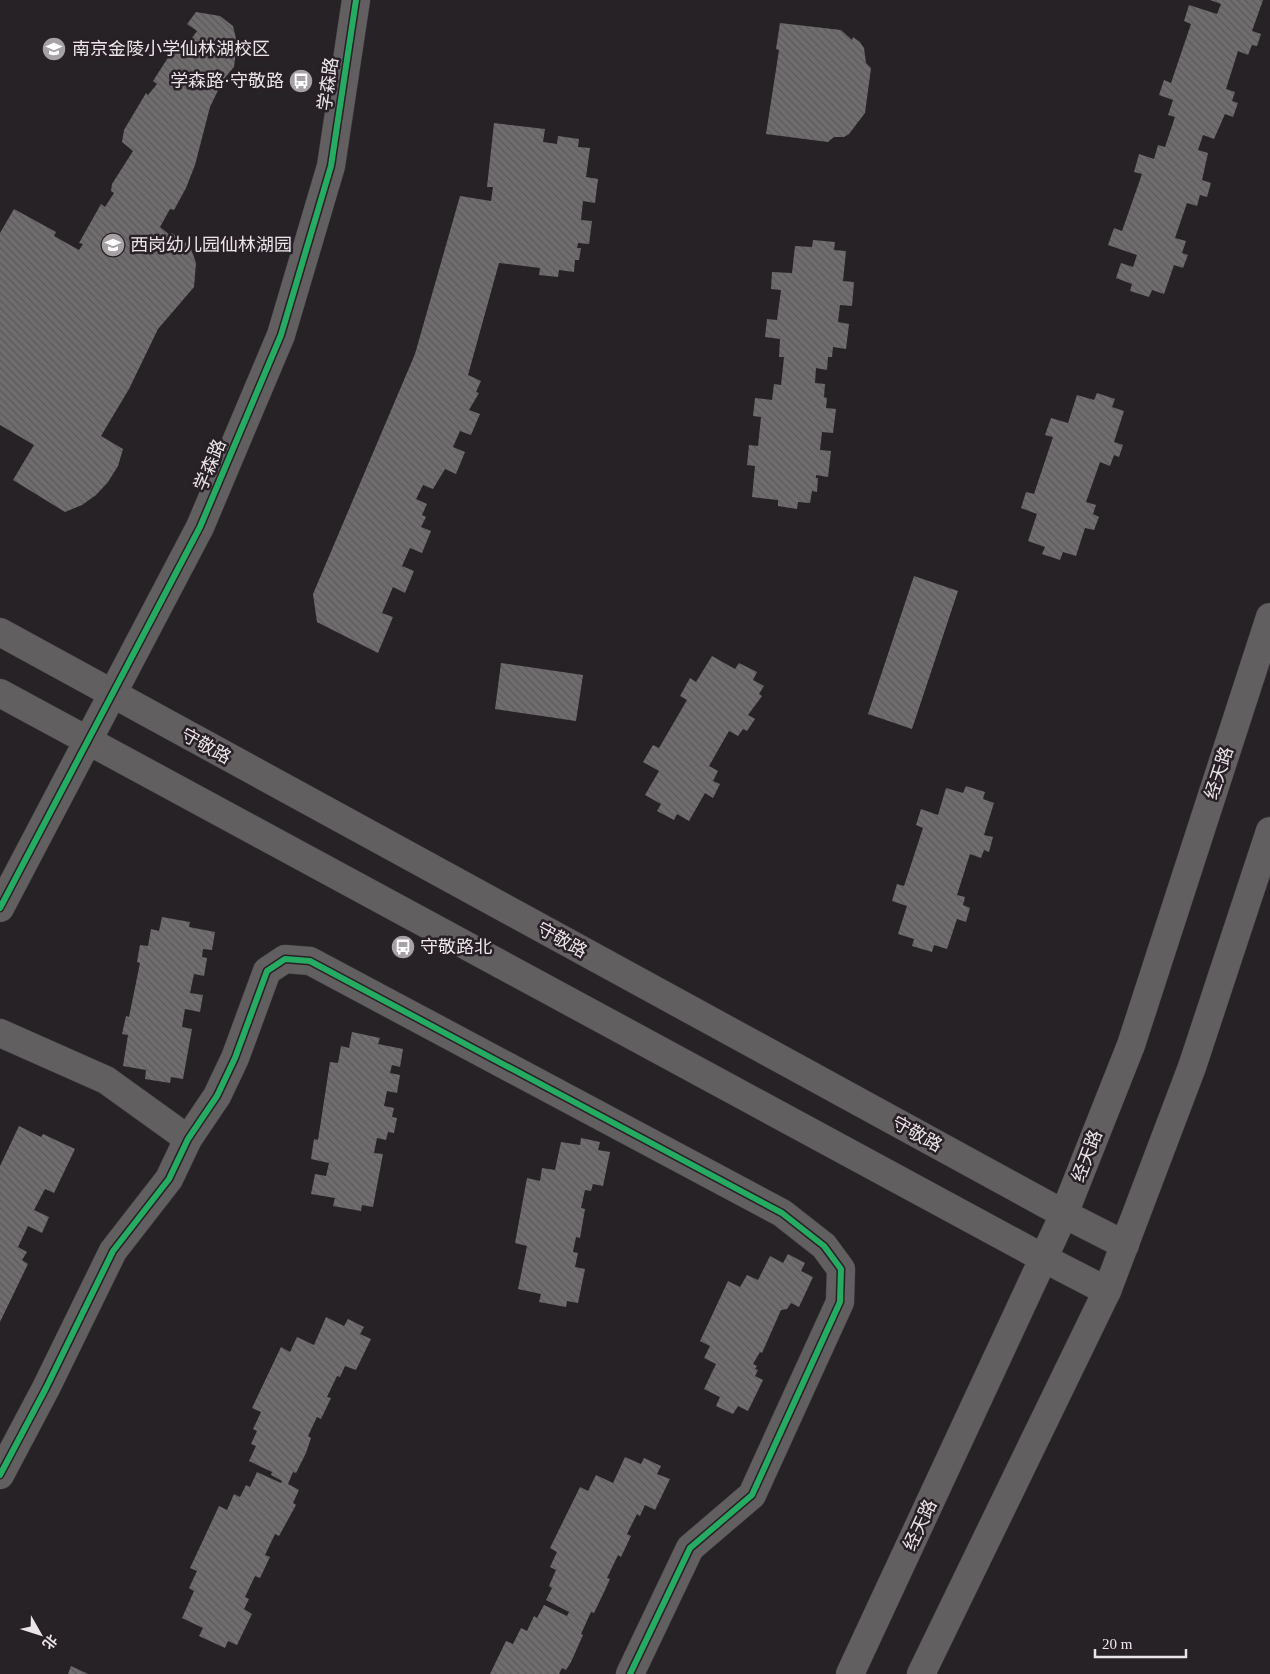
<svg xmlns="http://www.w3.org/2000/svg" width="1270" height="1674" font-family="'Times New Roman','Noto Sans SC',serif">
<style>
.building{fill:url(#building-back-hatch)}
.lines{fill:none;stroke-linecap:round;stroke-linejoin:round}
.minor-casing{stroke:#413e40;stroke-width:29}
.major-casing{stroke:#413e40;stroke-width:29}
.minor{stroke:#615f60;stroke-width:28}
.major{stroke:#625f61;stroke-width:28}
.cycleway-casing{stroke:#282026;stroke-width:9}
.cycleway{stroke:#26ab63;stroke-width:6}
.labels{text-anchor:middle;dominant-baseline:central;stroke-width:5;stroke-linejoin:round;paint-order:stroke}
.poi-label{font-size:18px;fill:#ebe5e9;stroke:#282026;text-anchor:start}
.street-label{font-size:18px;fill:#ebe5e9;stroke:#282026}
</style>
<defs>
<pattern id="building-back-hatch" width="6" height="6" patternUnits="userSpaceOnUse" patternTransform="scale(1.25)"><rect width="6" height="6" fill="#706d6f"/><path d="M-1 5l2 2M0 0l6 6M5-1l2 2" fill="none" stroke="#5b595a"/></pattern>
</defs>
<rect width="100%" height="100%" fill="#262225"/>
<g class="building">
<path d="M1210,0H1263L1252,31L1261,34L1257,46L1252,45L1248,55L1238,51L1226,89L1235,92L1232,101L1238,103L1233,117L1225,114L1214,139L1203,135L1198,150L1208,153L1202,180L1211,183L1207,197L1200,195L1197,206L1187,203L1175,238L1186,241L1182,253L1188,255L1183,268L1174,265L1164,294L1152,290L1149,297L1130,291L1132,284L1116,278L1121,263L1133,267L1137,255L1108,245L1114,228L1122,231L1142,174L1134,172L1139,154L1154,159L1158,145L1165,147L1175,117L1168,115L1173,100L1159,95L1164,80L1171,83L1191,24L1184,21L1189,5L1217,14L1221,4Z"/>
<path d="M196,12L220,16L233,26L237,43L234,67L223,80L210,107L195,165L186,188L174,210L170,209L160,227L170,235L172,233L190,246L196,263L194,287L158,329L129,389L101,436L123,449L118,466L108,482L96,495L82,505L65,512L13,480L34,445L0,425V233L14,209L56,232L54,236L79,250L83,244L79,243L101,204L105,207L114,193L111,191L112,184L133,151L122,142L124,130L146,93L148,95L157,84L153,81L171,53L169,51L175,42L179,44L184,38L189,42L197,31L187,24Z"/>
<path d="M780,23L841,30L852,40L853,37L860,42L864,48L866,63L871,68L865,113L849,134L844,137H834L828,142L766,134L779,50L776,49Z"/>
<path d="M494,123L545,129L543,142L557,144L558,136L579,139L578,147L590,148L586,177L598,179L595,203L583,201L581,220L592,221L589,244L578,243L577,248H581L579,260H575L574,272L559,270L558,277L539,275L540,268L499,263L468,375L481,381L476,392L479,393L469,410L480,414L471,435L460,431L453,447L465,452L456,474L445,469L433,489L423,485L416,499L427,504L422,515L426,517L421,527L431,531L422,553L410,548L402,566L414,571L405,593L393,587L382,613L393,617L378,653L317,622L313,594L415,354L460,196L491,201L493,187H487Z"/>
<path d="M813,240L835,242L834,250L846,251L843,281L854,282L852,306L840,305L838,322L849,324L846,349L833,347L832,357H828L827,370L816,368L815,383L825,384L824,397L827,398L826,408L836,409L833,433L822,432L820,450L831,451L828,477L816,475V478H818L817,492L812,491L810,503L798,502L797,509L778,506V500L752,497L755,466L747,465L749,445L758,446L761,417L753,416L755,398L772,400L774,384L781,385L784,357H779L780,339L765,337L767,319L777,320L781,290L771,289L772,272L792,273L795,246L812,247Z"/>
<path d="M1097,393L1115,399L1112,407L1124,411L1114,442L1123,445L1119,457L1114,455L1110,466L1100,462L1086,502L1096,505L1093,514L1099,517L1094,530L1085,528L1076,556L1063,552L1060,560L1042,554L1045,547L1028,541L1037,514L1021,508L1026,492L1034,494L1053,437L1045,435L1051,418L1068,423L1077,395L1094,400Z"/>
<path d="M914,576L958,591L912,729L868,714Z"/>
<path d="M712,656L735,669L739,663L757,672L753,680L764,686L759,694L762,696L748,715L755,719L747,731L743,729L738,736L729,731L709,766L718,771L713,781L720,784L713,798L705,793L689,821L677,814L674,820L657,811L661,804L645,795L659,771L643,762L653,745L659,748L687,700L680,696L690,678L696,682Z"/>
<path d="M501,663L583,675L576,721L495,709Z"/>
<path d="M966,786L985,792L983,799L994,803L984,835L993,837L989,852L984,850L981,858L970,854L957,895L965,897L963,905L970,908L966,922L957,919L947,949L934,945L932,952L912,946L914,939L898,934L907,906L892,901L897,884L904,886L923,828L916,825L921,809L938,815L946,788L963,793Z"/>
<path d="M162,917L190,922L189,927L215,932L212,950L203,949L202,957L207,958L204,976L194,974L190,993L203,995L200,1012L185,1009L182,1027L192,1029L183,1079L171,1077L170,1083L145,1079L146,1070L123,1066L128,1035L122,1034L126,1016L129,1017L140,963L137,962L140,945L148,946L151,929L159,931Z"/>
<path d="M352,1032L380,1038L378,1044L403,1049L400,1067L392,1065L390,1073L400,1075L397,1093L387,1091L384,1106L394,1108L392,1117L397,1118L394,1133L388,1132L386,1140L377,1138L374,1153L383,1154L373,1207L362,1205L361,1211L333,1206L335,1198L311,1194L315,1174L326,1176L329,1163L311,1159L314,1139L318,1140L330,1062L338,1063L341,1046L349,1048Z"/>
<path d="M19,1126L41,1137L43,1134L75,1149L54,1193L45,1189L34,1210L49,1217L42,1233L28,1226L18,1247L27,1252L22,1260L28,1264L0,1322V1166Z"/>
<path d="M581,1138L600,1142L598,1150L610,1152L603,1186L593,1184L591,1191L585,1190L581,1208L585,1209L580,1238L576,1237L573,1252L578,1253L575,1267L585,1269L578,1303L567,1301L566,1307L539,1302L541,1294L518,1289L527,1246L515,1243L527,1178L540,1181L542,1168L555,1170L561,1142L580,1145Z"/>
<path d="M788,1254L805,1263L801,1271L813,1277L799,1307L791,1303L787,1309L781,1310L762,1353L760,1352L753,1364L757,1366L755,1369L758,1370L755,1376L763,1380L748,1411L738,1406L733,1414L716,1406L720,1397L704,1389L716,1364L704,1358L710,1346L700,1341L728,1281L740,1287L747,1275L758,1280L770,1256L783,1263Z"/>
<path d="M326,1317L344,1326L348,1319L364,1327L360,1334L371,1339L356,1370L345,1366L340,1377L337,1376L327,1397L331,1398L321,1419L317,1417L308,1436L311,1438L306,1453L296,1473L293,1472L288,1484L299,1490L293,1503L296,1505L279,1536L275,1534L265,1555L270,1557L260,1578L255,1576L245,1597L249,1599L244,1609L252,1614L237,1645L228,1641L225,1648L199,1636L203,1628L182,1618L194,1591L189,1588L197,1571L190,1568L219,1506L227,1510L234,1494L240,1497L246,1485L250,1487L257,1472L281,1483L282,1481L271,1475L272,1472L249,1461L256,1446L251,1444L257,1431L253,1429L261,1412L252,1408L281,1347L290,1352L297,1337L314,1345Z"/>
<path d="M625,1457L641,1464L644,1458L661,1466L657,1474L670,1479L655,1510L645,1505L640,1516L637,1514L627,1534L631,1536L621,1557L618,1555L607,1578L610,1579L605,1590L594,1613L591,1612L581,1634L583,1635L571,1662L566,1670L562,1668L559,1674H490L506,1641L513,1644L521,1628L527,1631L534,1616L537,1618L544,1605L567,1616L569,1612L546,1600L552,1588L549,1586L556,1570L550,1567L557,1552L550,1548L580,1487L588,1491L596,1475L613,1483Z"/>
<path d="M71,1666L88,1674H68Z"/>
</g>
<g class="lines">
<g class="minor-casing">
<g id="minor">
<path d="M0,908L200,527L281,335L331,166L356,0"/>
<path d="M0,1033L106,1080L188,1139"/>
<path d="M0,1475L46,1388L113,1251L169,1179L188,1139L217,1096L235,1058L267,971L285,959L310,961L782,1213L824,1246L841,1269L840,1302L752,1495L690,1548L630,1674"/>
</g>
</g>
<g class="major-casing">
<g id="major">
<path d="M0,632L1064,1214L1125,1245"/>
<path d="M0,693L1045,1259L1107,1291"/>
<path d="M850,1674L1064,1214L1131,1045L1270,617"/>
<path d="M921,1674L1107,1291L1192,1067L1270,831"/>
</g>
</g>
<use href="#minor" class="minor"/>
<use href="#major" class="major"/>
<g class="cycleway-casing">
<g id="cycleway">
<path d="M0,908L200,527L281,335L331,166L356,0"/>
<path d="M0,1475L46,1388L113,1251L169,1179L188,1139L217,1096L235,1058L267,971L285,959L310,961L782,1213L824,1246L841,1269L840,1302L752,1495L690,1548L630,1674"/>
</g>
</g>
<use href="#cycleway" class="cycleway"/>
</g>
<defs>
<g id="school-disc" transform="scale(1.25)"><circle r="9.5" fill="#a6a1a4" stroke="#282026"/><path d="M0-5L7-2L0 1L-7-2ZM-4 1L0 2.5L4 1V4Q0 6-4 4Z" fill="#fff"/></g>
<g id="bus-disc" transform="scale(1.25)"><circle r="9.5" fill="#a6a1a4" stroke="#282026"/><path d="M-5-6H5V4H4V6H2V4H-2V6H-4V4H-5ZM-3.5-4V0h7V-4ZM-3.5 1.2v1.5H-2V1.2ZM2 1.2v1.5H3.5V1.2Z" fill="#fff"/></g>
</defs>
<g fill-rule="evenodd">
<use href="#school-disc" x="54" y="49"/>
<use href="#bus-disc" x="301" y="81"/>
<use href="#school-disc" x="113" y="245"/>
<use href="#bus-disc" x="403" y="947"/>
</g>
<g class="labels">
<g class="poi-label">
<text x="72" y="49">南京金陵小学仙林湖校区</text>
<text x="284" y="81" text-anchor="end">学森路·守敬路</text>
<text x="130" y="245">西岗幼儿园仙林湖园</text>
<text x="420" y="947">守敬路北</text>
</g>
<g class="street-label">
<text transform="translate(328 84) rotate(-82)">学森路</text>
<text transform="translate(210 465) rotate(-67)">学森路</text>
<text transform="translate(206 746) rotate(29)">守敬路</text>
<text transform="translate(1219 773) rotate(-72)">经天路</text>
<text transform="translate(562 940) rotate(29)">守敬路</text>
<text transform="translate(917 1134) rotate(29)">守敬路</text>
<text transform="translate(1087 1156) rotate(-69)">经天路</text>
<text transform="translate(920 1525) rotate(-65)">经天路</text>
</g>
</g>
<g transform="translate(40 1634) rotate(129)" stroke="#282026" stroke-width="4" paint-order="stroke">
<path d="M0-4L9 19L0 12L-9 19Z" fill="#ebe5e9"/>
<text y="-8" font-size="14" font-weight="bold" text-anchor="middle" fill="#ebe5e9">北</text>
</g>
<path d="M1095 1649v8h91v-8" fill="none" stroke="#ebe5e9" stroke-width="2.5"/>
<text x="1102" y="1649" font-size="15" fill="#ebe5e9" stroke="#282026" stroke-width="4" paint-order="stroke">20 m</text>
</svg>
